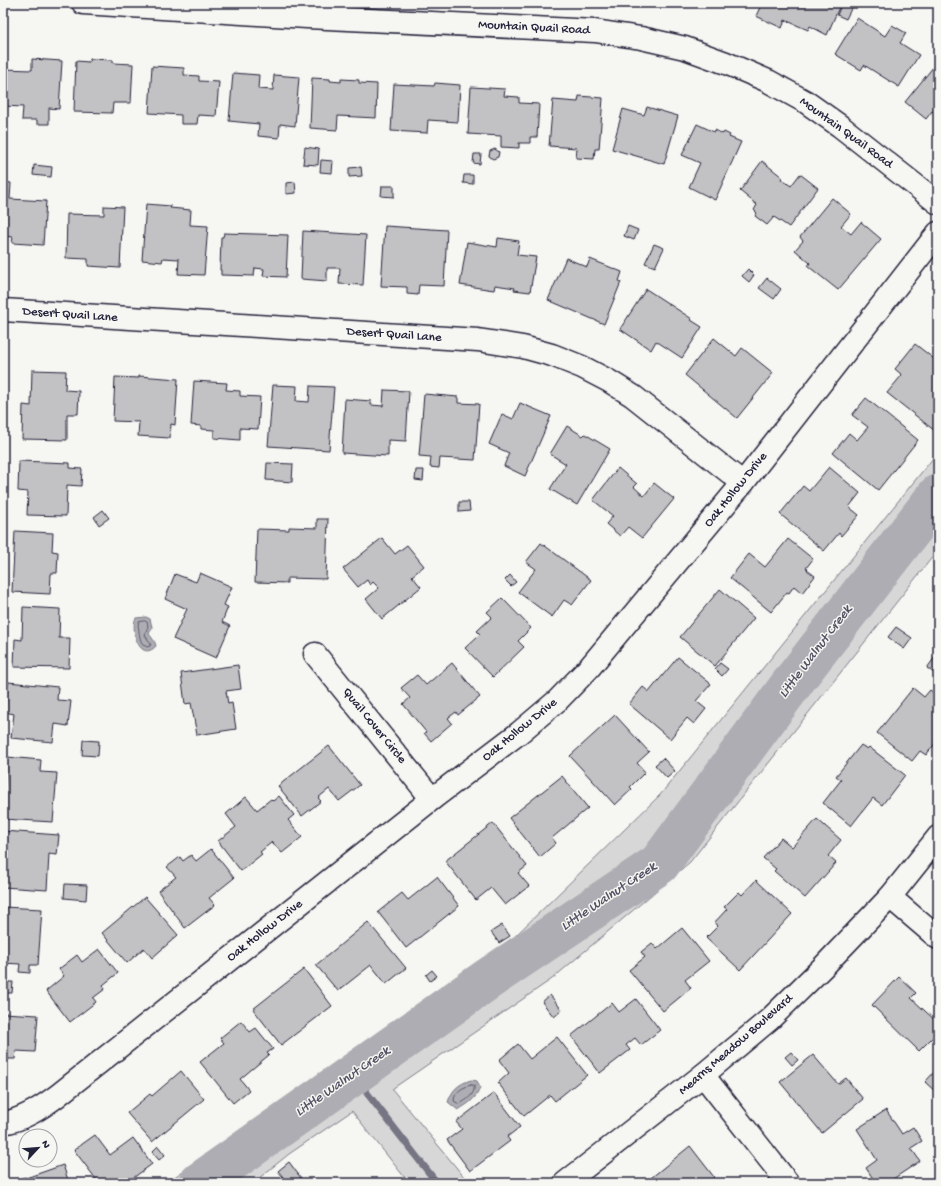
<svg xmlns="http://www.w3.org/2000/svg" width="941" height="1186" font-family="'Gochi Hand',sans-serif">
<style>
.green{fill:#d7d7d7;stroke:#7c7c89}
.water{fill:#adadb3;stroke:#757583}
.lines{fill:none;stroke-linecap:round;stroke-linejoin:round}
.shore{stroke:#5a5a6b;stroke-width:1}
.stream{stroke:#757583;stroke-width:7}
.river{stroke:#adadb3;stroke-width:42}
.building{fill:#c2c2c4;stroke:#22223b}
.minor-casing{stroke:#22223b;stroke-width:25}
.tertiary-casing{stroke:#22223b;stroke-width:25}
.minor{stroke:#f6f6f2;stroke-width:22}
.tertiary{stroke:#f6f6f2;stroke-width:22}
.labels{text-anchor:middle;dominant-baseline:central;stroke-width:3;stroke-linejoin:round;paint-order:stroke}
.street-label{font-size:13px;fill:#22223b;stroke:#f6f6f2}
.water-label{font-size:14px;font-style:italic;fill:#535365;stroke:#f6f6f2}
</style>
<rect width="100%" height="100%" fill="#f6f6f2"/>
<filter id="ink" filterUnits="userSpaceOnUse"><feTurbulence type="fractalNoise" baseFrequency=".025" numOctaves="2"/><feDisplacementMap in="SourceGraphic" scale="8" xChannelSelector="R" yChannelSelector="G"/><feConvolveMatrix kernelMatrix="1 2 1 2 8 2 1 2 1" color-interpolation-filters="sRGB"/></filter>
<g filter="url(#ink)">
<path class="green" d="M938,452V550L690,862L552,979L392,1089L469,1183H409L352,1111L289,1154L253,1183H166L511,940L660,795Z"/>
<g class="water">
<path d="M146,617L150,619L152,627L149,634C152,638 155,641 156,646C139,664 130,627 136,618Z"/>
<path d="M471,1080L477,1081L480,1088C476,1099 468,1104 458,1110L448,1102C452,1090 458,1084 471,1080Z"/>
</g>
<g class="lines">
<g class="shore">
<path d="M145,621L147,622L148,626L145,635L151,644L150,646L147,647C138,643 140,633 138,625L139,622Z"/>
<path d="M471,1085H474C476,1094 466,1101 459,1104L454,1101C454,1092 463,1087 471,1085Z"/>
</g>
<path class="stream" d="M353,1075L437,1183"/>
<path class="river" d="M200,1183L488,979L659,864L796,678L938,495"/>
</g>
<g class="building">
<path d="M762,3H835L840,5L827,35L810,26L808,30L785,20L782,28L756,16Z"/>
<path d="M842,3L852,7L846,19L837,15Z"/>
<path d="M857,18L885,36L892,25L906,33L900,43L919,55L899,87L864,65L861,70L835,54Z"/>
<path d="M32,59L62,61L59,109L49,108V124H37V120H22L23,107L3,106V69L32,70Z"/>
<path d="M90,59L113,60V63L133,64L131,103H113L112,113L74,112L76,61L89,62Z"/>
<path d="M152,66L184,68V75L199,76V81L219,82L216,116L198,115L197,124H181V115L149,113Z"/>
<path d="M934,66L938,69V116L932,111L926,119L905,102Z"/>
<path d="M233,73L259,75L258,89L273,90L274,75L299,77L295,126L280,124L279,138L258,136L259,124L229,121Z"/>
<path d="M312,78L330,79V81L341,82V79L359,80V83L377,84L376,118L338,116L337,130L310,128Z"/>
<path d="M435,83L460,85L458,122L428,120L427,133L391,131L394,84L434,86Z"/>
<path d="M471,87L505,89L504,96L519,97V103L539,104L537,137H530V143H519V148L501,147V136L468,134Z"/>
<path d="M579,96L603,98L599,149H595L594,159L576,158L577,148L549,146L553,100L578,102Z"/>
<path d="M647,107L678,116L664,164L612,149L623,109L644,115Z"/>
<path d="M697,124L714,132L715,130L723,134L724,132L730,135L729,137L741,142L715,200L689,187L700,163L682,155Z"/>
<path d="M305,147L319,149L318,165L303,164Z"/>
<path d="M495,149L499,152L498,157L493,159L489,156L490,151Z"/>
<path d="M474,154H481L480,164L473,163Z"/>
<path d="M321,160L333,161L332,173L320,172Z"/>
<path d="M762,161L782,177L781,179L791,186L800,174L818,188L789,227L774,217L767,225L755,216L757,213L754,210L757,205L740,191Z"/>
<path d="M34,165L52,167L51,177L33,175Z"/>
<path d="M361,167L362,176L349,177V168Z"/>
<path d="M464,175H473V184L463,183Z"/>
<path d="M3,182L11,183L10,199L46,201L43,245L12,243L13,237L3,236Z"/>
<path d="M295,182L296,193L286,194V183Z"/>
<path d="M382,186H394V197L381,196Z"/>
<path d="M832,198L851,214L841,226L851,234L861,222L881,239L838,290L808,266L810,263L795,250L803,241L800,237Z"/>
<path d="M146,204L171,206L170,208L191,210L190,225L208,226L204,275L178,274L179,259L163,258L162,262L142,260Z"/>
<path d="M104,206L123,207L120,268L88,266V259L66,258L67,214L104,215Z"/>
<path d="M385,226L447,230L444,286L419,285L418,295L407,294V287L381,286Z"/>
<path d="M628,226L638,230L634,240L624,236Z"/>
<path d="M303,231L366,235L363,285L339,284L340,268H327V281L301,279Z"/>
<path d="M224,233L288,235L286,277L263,276L264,269L255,268L254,276L221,275V270H220L221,237H223Z"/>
<path d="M498,238L519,241L517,255L536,257L530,292L514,290L515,288L495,285L494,290L460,285L467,242L497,247Z"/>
<path d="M654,244L664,248L655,267L645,263Z"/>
<path d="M566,258L587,267L590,259L622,272L619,281L621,282L604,324L548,300Z"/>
<path d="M748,269L754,275L749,282L742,276Z"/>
<path d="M767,278L781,289L774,299L759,288Z"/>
<path d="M646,289L692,319L691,320L702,327L682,358L656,341L651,350L620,329Z"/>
<path d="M714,338L736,356L742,348L773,373L737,418L685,375Z"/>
<path d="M915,344L938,362V397L937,396L936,398L938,400V427L935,431L887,393L902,375L895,369Z"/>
<path d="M32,370L66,371L65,390L79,391L78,414H67V440L22,439L23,405L31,406Z"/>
<path d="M139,376L178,379L175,425L171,424L170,438L138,436L139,422L113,421L115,377L139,378Z"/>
<path d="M194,381L227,383L226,390L240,391V396L260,397L258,429L240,428V440L214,438V430L201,429V426L191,425Z"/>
<path d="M273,385L297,386L296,401L309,402L310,386L334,387L329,450L268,446Z"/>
<path d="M384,390L409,391L406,441L388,440V456L342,453L345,399L371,401V405L383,406Z"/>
<path d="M424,394L458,397V403L479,404L475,460L440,458L439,468L430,467L431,457L419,456Z"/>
<path d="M866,398L918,440L878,490L833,453L849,433L857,440L868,427L852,415Z"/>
<path d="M520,403L551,416L525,476L504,466L509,453L489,444L502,414L513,419Z"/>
<path d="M567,426L583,436L585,434L610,449L577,505L550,489L566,464L550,454Z"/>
<path d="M19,461L70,463V468L82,469L81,486L67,485L66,516L27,515L28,492L18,491Z"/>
<path d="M267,463L293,464L292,482L266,480Z"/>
<path d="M829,467L860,493L849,507L859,515L841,536L839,533L824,551L780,514L803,486L809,491Z"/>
<path d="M618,468L637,484L634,487L644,496L654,483L674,499L642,538L628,527L620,536L606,524L613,516L593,500Z"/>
<path d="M416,470H424L423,481L415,480Z"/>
<path d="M459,502H469L470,511L459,512Z"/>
<path d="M103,510L109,518L99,525L94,517Z"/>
<path d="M317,519H328L326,579L287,578V583L255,582L257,529L289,530V527L317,528Z"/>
<path d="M15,531L53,533L52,551L58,552L57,573H51L50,594L12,592Z"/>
<path d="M382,538L395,554L407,545L424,566L412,576L421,587L382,619L366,599L379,588L373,582L370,585L367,580L358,587L343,569Z"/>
<path d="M788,539L813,559L806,568L808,569L807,570L815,576L802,593L794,586L789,593L787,592L771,612L730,578L749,554L765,567Z"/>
<path d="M541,543L591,580L572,605L564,600L552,617L518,592L536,569L526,562Z"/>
<path d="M200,573L232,587L224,605L228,607L222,622L230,626L216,658L173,639L187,609L165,599L175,574L196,582Z"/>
<path d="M510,575L516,582L511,586L505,580Z"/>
<path d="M720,589L754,618L715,666L680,637Z"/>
<path d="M502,598L531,628L518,641L524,647L493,677L465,648L480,634L477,631L492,617L487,612Z"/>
<path d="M23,607L60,609L59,638H70L69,668L14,667L15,639L22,640Z"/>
<path d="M896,627L912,638L904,649L888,637Z"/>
<path d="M938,653V676L927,668Z"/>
<path d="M678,657L711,684L696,701L706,709L694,724L687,718L670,739L629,704L643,687L649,692Z"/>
<path d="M452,663L480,697L458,715L456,712L448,718L452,723L431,741L424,733L426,732L403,704L410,698L401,688L417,675L426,685Z"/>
<path d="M720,663L728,669L722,676L715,669Z"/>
<path d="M238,665L241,689L226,691L228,704L232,703L236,729L197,735L191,703L185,704L181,673Z"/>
<path d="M8,682L58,687L57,700L71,701L68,726L55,724L53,742L11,738L14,714L5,712Z"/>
<path d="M913,688L924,697L930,690L938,696V740L926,755L920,751L912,761L877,733Z"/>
<path d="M615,715L649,752L637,763L645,772L630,787L632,789L615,805L570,756Z"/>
<path d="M83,740L99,741L98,756L82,755Z"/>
<path d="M861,745L867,749L869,747L905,775L882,805L873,798L851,826L823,803L841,780L836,776Z"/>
<path d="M329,746L360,785L339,801L329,789L318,798L321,801L302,816L278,786Z"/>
<path d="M7,757L41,760L40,772L57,773L53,822L3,819V793H4Z"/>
<path d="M663,758L675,771L667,778L655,765Z"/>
<path d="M562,776L588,808L552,838L556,843L540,857L509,818Z"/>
<path d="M279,796L294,815L288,820L302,837L282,853L272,842L260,852L262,854L241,871L218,841L236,827L226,814L246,797L257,810L271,799L273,801Z"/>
<path d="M817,819L841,840L828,856L836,863L805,898L774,871L776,869L763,858L781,838L792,847Z"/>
<path d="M493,823L527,866L518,873L529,886L505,905L491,888L476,900L445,861Z"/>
<path d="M3,831L59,835L57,855L49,854L47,890L3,887Z"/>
<path d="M211,849L234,878L209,898L215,905L185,928L158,891L176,877L167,867L180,857L183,861L191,855L196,861Z"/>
<path d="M437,877L459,906L406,948L378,912L402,893L408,900Z"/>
<path d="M756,880L792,914L740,970L706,938L718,926L715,922L727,909L724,907L739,892L742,895Z"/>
<path d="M65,884L87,885L86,900L64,898Z"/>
<path d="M145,897L178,935L152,958L144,948L127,963L102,933Z"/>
<path d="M3,907L42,909L38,965H30V973L19,972L20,964L3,963Z"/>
<path d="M368,922L406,968L386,984L371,965L338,991L316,965Z"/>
<path d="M502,925L510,936L499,943L491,932Z"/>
<path d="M682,928L709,961L685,980L691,988L663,1011L629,970L645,957L641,952L652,943L657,949Z"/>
<path d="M99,949L118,973L103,985L105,989L93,998L96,1002L70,1022L46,991L64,976L59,969L77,955L82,962Z"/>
<path d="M304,969L332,1006L281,1045L253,1009Z"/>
<path d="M432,970L437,976L430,981L426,975Z"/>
<path d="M899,977L916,993L911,998L938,1023V1032L919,1051L872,1005Z"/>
<path d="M3,982H13L12,993H3Z"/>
<path d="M550,995L562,1010L554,1017L542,1002Z"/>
<path d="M636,999L660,1030L641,1045L635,1038L626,1045L630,1050L600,1073L571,1036L612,1003L619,1012Z"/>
<path d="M3,1013L38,1015L35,1052L16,1051L15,1059H3Z"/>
<path d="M241,1021L250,1032L256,1028L273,1049L267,1053L269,1055L240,1079L249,1090L233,1103L200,1062L224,1043L220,1038Z"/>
<path d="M557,1037L587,1075L555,1101L550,1095L524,1116L498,1083L509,1073L499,1060L518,1044L530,1059Z"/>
<path d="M791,1052L798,1060L792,1065L785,1057Z"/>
<path d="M813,1055L838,1084L846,1078L863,1099L822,1133L780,1082Z"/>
<path d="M938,1068V1094L925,1082Z"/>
<path d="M181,1071L204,1099L152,1142L127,1113L150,1094L152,1096Z"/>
<path d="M494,1093L520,1127L507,1137L510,1141L470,1171L447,1140L462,1129L456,1122Z"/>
<path d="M886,1110L902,1134L913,1127L922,1141L911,1148L920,1161L887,1183H876L866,1168L877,1160L857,1129Z"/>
<path d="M95,1135L110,1155L133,1138L152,1164L129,1181L130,1183H99L74,1150Z"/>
<path d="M158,1146L165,1155L159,1160L152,1152Z"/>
<path d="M690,1146L714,1177L708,1182L709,1183H647L646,1182Z"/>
<path d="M289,1162L301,1178L295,1183H288L278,1171Z"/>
<path d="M63,1165L69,1183H7L25,1177L26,1178Z"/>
</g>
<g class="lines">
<g class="minor-casing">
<g id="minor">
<path d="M83,3L307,17L595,31L641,38L685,48L726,63L768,81L806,102L840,126L938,203"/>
<path d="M3,310L478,340L523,347L552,355L582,367L609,381L633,396L743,483"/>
<path d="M315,654L432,799"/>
<path d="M890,897L938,938"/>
<path d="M703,1075L788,1183"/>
<path d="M3,1123C23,1120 41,1108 57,1096L432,799L519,733L558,700L589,668L743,483L938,233"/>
</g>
</g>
<g class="tertiary-casing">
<path id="tertiary" d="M565,1183L703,1075L770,1019L823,967L890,897L938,837"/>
</g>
<use href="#minor" class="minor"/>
<use href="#tertiary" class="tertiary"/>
</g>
</g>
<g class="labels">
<g class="street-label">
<text transform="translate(534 28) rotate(3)">Mountain Quail Road</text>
<text transform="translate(846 133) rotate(36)">Mountain Quail Road</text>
<text transform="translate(70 315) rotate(4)">Desert Quail Lane</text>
<text transform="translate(394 335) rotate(4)">Desert Quail Lane</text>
<text transform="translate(736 490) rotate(-51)">Oak Hollow Drive</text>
<text transform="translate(374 726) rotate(51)">Quail Cover Circle</text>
<text transform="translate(520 730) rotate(-39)">Oak Hollow Drive</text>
<text transform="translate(265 931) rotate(-38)">Oak Hollow Drive</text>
<text transform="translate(736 1045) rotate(-41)">Mearns Meadow Boulevard</text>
</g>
<g class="water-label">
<text transform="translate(816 652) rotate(-53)">Little Walnut Creek</text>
<text transform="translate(609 897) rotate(-34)">Little Walnut Creek</text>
<text transform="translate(343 1082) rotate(-35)">Little Walnut Creek</text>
</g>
</g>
<rect width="941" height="1186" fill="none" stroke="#f6f6f2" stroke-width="16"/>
<rect x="8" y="8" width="925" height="1170" fill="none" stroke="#22223b" stroke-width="1.5" filter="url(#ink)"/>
<g transform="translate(38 1148) rotate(64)"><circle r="19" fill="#f6f6f2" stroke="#a1a1a9"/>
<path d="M0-3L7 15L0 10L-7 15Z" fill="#22223b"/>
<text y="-6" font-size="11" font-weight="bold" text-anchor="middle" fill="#22223b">N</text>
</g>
</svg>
